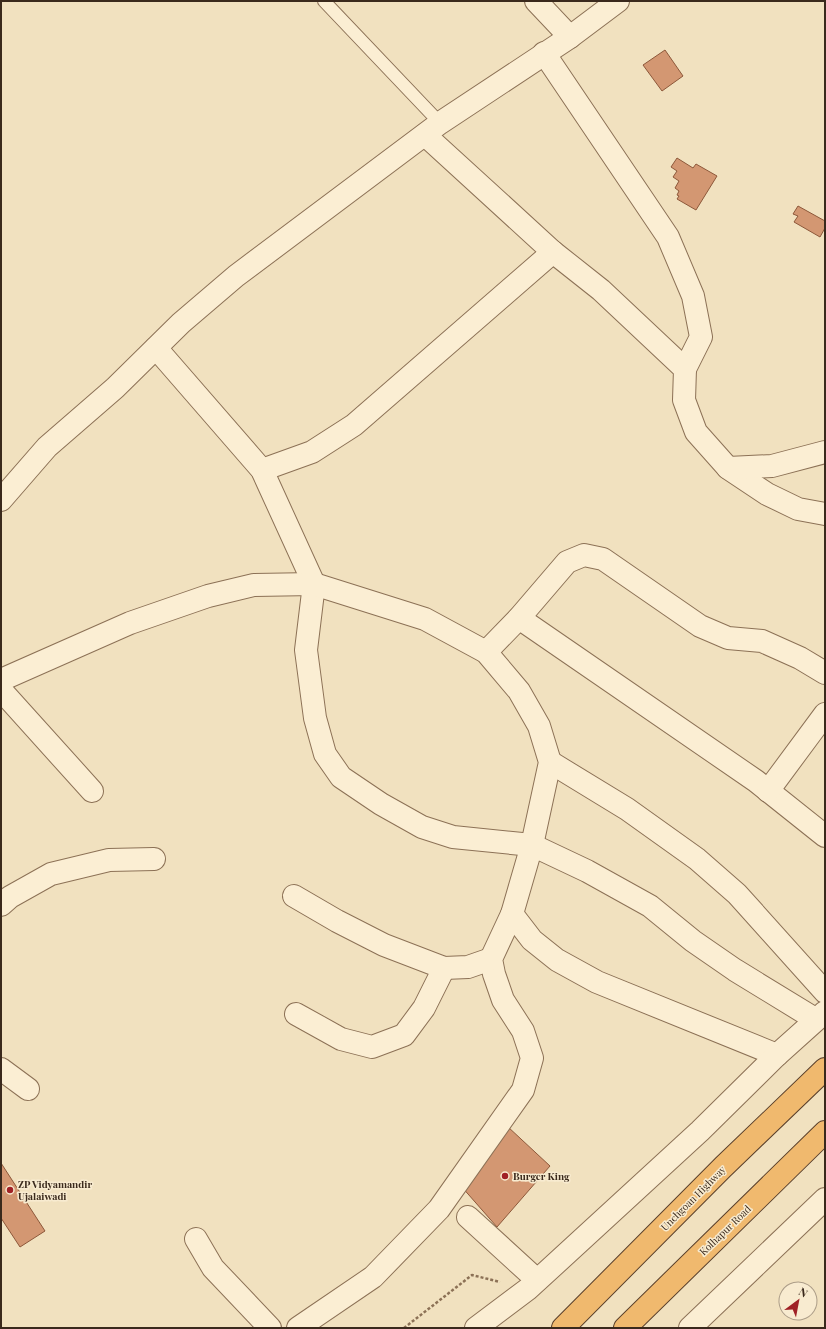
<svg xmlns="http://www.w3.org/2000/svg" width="826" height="1329" font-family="'Playfair Display',serif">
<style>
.building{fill:#d39772;stroke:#8d583a}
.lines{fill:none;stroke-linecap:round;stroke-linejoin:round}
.service-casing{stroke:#8c7156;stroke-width:14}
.minor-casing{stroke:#8c7156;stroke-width:24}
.trunk-casing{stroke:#593f2b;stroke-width:24}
.path{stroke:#8c7156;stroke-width:2.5;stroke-dasharray:3 2;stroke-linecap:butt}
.service{stroke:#fbeed3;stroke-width:12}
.minor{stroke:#fbeed3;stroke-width:22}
.trunk{stroke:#f0b96e;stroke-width:22}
.poi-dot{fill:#a02126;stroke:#f8ebd0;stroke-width:1.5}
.labels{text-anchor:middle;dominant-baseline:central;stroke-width:3;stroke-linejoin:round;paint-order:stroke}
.poi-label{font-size:10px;font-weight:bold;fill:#3a291c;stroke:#f8ebd0;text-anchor:start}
.street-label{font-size:10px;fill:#3a291c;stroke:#f8ebd0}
</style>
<rect width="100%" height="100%" fill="#f1e1bf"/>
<g class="building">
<path d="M665,50L683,76L662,91L643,65Z"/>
<path d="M677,158L693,168L696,164L717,176L696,210L677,199L679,196L677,195L679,191L675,188L679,181L673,177L677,171L671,167Z"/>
<path d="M798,206L825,221V228L820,237L794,222L798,216L793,214Z"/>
<path d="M507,1126L550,1166L497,1227L461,1186Z"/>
<path d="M1,1163L45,1231L20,1247L1,1218Z"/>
</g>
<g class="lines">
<g class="service-casing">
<path id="service" d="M324,1L440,123"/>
</g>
<g class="minor-casing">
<g id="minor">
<path d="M536,1L570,37"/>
<path d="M544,53L668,237L693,296L701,337L685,369"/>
<path d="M425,135L553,252L601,290L685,369L684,400L696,432L728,468L767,494L798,509L825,514"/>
<path d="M156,348L262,470L314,584L306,650L315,718L325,754L341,777L381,804L422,827L453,837L532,845L587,871L650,906L693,941L735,970L815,1019"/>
<path d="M728,468L772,466L825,452"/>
<path d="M262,470L312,452L354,425L553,252"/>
<path d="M1,500L47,447L115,388L181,323L236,276L440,123L570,37L618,1"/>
<path d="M519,618L756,781L825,836"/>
<path d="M486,652L519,618L567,562L584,555L603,559L700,626L728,638L762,641L800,658L825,673"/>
<path d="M1,680L130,623L208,596L254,585L314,584L425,619L486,652L519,691L539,726L550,762L532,845L512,914L491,959L494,974L503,1000L523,1031L532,1058L523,1090L439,1209L373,1277L298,1328"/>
<path d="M1,690L92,791"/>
<path d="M550,762L627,809L697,859L737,894L825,992"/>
<path d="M768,791L825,714"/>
<path d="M294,896L337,921L384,945L444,968L468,967L491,959"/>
<path d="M1,905L10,897L51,874L109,860L154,859"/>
<path d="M512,914L532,940L557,960L597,982L777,1055"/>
<path d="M296,1014L341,1039L372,1047L404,1035L424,1008L444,968"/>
<path d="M1,1069L28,1089"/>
<path d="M468,1217L537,1280"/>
<path d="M196,1239L213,1268L270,1328"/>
<path d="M476,1328L528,1289L700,1131L777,1055L825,1012"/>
<path d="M690,1328L825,1199"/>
</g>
</g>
<g class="trunk-casing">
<g id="trunk">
<path d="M563,1328L723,1167L825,1069"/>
<path d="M625,1328L825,1132"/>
</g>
</g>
<path class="path" d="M404,1328L472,1275L500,1282"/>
<use href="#service" class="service"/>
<use href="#minor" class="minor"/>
<use href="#trunk" class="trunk"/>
</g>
<g class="poi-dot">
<circle cx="505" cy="1176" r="4"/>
<circle cx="10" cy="1190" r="4"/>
</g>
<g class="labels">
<g class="poi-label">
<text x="513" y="1176">Burger King</text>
<text x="18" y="1184">ZP Vidyamandir<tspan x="18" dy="12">Ujalaiwadi</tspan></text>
</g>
<g class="street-label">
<text transform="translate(693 1198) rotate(-45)">Unchgoan Highway</text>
<text transform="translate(725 1230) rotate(-44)">Kolhapur Road</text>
</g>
</g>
<rect width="826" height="1329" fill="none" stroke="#3a291c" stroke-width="4"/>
<g transform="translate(798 1301) rotate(32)"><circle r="19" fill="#f8ebd0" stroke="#ac9d88"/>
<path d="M0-3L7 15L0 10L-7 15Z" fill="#a02126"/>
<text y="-6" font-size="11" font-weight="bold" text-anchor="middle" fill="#3a291c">N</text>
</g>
</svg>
